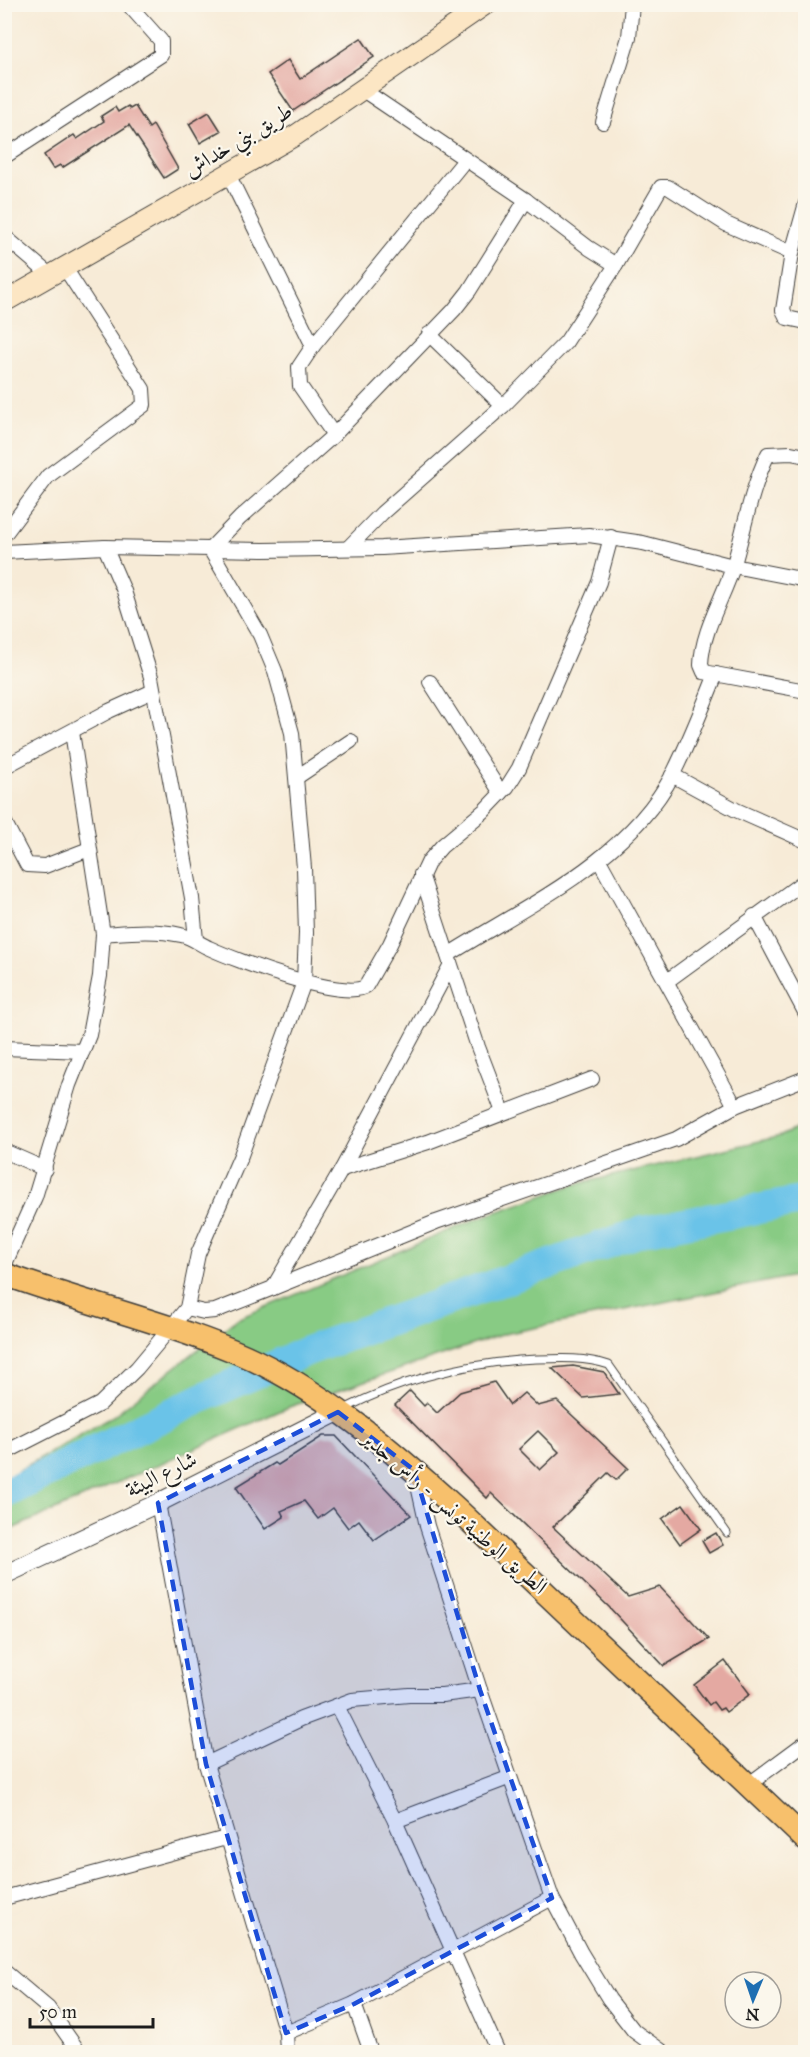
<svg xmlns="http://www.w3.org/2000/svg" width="810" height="2057" font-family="'IM FELL Great Primer',Amiri,serif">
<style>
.green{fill:#88cb84;stroke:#527450;stroke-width:1.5}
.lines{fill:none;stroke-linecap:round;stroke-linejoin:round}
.river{stroke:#6bc3e8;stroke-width:30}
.building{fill:#e4a9a2;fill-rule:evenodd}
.service-casing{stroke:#3d3b38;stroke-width:9}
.minor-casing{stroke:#3d3b38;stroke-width:16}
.tertiary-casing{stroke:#3d3b38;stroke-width:20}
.secondary-casing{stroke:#3d3b38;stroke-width:22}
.primary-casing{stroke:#3d3b38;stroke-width:25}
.service{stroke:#fff;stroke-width:7}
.minor{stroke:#fff;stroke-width:14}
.tertiary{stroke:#fff;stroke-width:18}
.secondary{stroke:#fce6c4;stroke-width:20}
.primary{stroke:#f7c06c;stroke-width:22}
.marked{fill:#1d4ed8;fill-opacity:0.2;stroke:#1d4ed8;stroke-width:4.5;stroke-dasharray:12 8;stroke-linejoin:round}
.labels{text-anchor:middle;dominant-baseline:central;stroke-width:4.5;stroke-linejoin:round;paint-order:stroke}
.street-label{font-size:22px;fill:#1c1c1c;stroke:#fbf7ec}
</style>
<rect width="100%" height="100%" fill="#fbf7ec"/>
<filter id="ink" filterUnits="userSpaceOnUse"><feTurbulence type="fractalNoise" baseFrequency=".0167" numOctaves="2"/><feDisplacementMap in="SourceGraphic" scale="12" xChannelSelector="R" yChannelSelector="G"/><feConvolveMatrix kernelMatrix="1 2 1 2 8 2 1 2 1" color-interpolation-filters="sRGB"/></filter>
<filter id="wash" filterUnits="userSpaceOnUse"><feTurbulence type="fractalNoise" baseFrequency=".008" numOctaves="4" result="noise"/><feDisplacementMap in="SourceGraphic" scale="24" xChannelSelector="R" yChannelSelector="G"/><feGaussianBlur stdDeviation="1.35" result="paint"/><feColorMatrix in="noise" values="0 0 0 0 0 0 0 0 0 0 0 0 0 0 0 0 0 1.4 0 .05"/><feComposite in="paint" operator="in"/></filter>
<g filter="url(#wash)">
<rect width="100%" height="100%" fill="#f7ebd7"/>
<path class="green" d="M805,1124V1274L504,1334L289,1407L5,1532L4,1479L113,1416L237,1319L479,1218L573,1185L781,1136Z"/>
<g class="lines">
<path class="river" d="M4,1494L210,1394L309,1350L643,1231L806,1200"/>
</g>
<g id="blocks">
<g class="building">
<path d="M361,38L374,57L293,111L268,74L288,60L300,79Z"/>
<path d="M128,106L130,109L135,106L149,128L153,125L178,169L164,178L129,125L62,168L60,165L53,169L44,155L74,135L77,139L104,121L101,116L115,107L118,112Z"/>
<path d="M209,112L221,131L200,143L189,124Z"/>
<path d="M573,1366L604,1372L619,1394L583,1398L552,1368Z"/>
<path d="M494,1382L510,1405L524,1393L538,1406L557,1401L628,1468L616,1480L608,1473L553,1527L628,1597L660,1587L709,1639L664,1666L609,1607L491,1493L487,1498L395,1405L410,1391L424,1406L427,1403L437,1413L460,1392ZM538,1431L559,1452L540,1470L519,1449Z"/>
<path d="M323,1436H336L411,1515L374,1540L359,1520L348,1528L333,1508L318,1519L304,1501L281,1511L284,1517L265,1529L236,1487L275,1463L278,1465Z"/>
<path d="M683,1504L701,1529L680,1544L662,1519Z"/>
<path d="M716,1533L723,1545L709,1553L702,1541Z"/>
<path d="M725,1661L750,1694L726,1712L723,1708L719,1710L713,1702L709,1705L694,1685Z"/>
</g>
</g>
</g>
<g filter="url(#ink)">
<use href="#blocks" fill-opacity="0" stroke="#3d3b38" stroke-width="1.5"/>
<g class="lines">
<g class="service-casing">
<path id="service" d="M344,1409C405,1378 468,1362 537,1359C562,1358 585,1357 609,1365L727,1533"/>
</g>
<g class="minor-casing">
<g id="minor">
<path d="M363,90L526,200L589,248L616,265"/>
<path d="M603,122L629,37L632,4"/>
<path d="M4,157L161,55V41L128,4"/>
<path d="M228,174L313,346"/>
<path d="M806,203L792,253L783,310L787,318L806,322"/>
<path d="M4,236L51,276"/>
<path d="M429,334L503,406"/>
<path d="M334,435L300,386L299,367L313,346L465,160"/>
<path d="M806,456L791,453L768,454C751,489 745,526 734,564C724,597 702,630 701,665L704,672L806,691"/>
<path d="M4,535L48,476L144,405L143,389L65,268"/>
<path d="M105,547L124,591L151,677L192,898L196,940"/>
<path d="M348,548L382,513L503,406L566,342L616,265L661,187H668L726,224L792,253"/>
<path d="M4,552L105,547L264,550L382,548L589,535L643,543L733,566L806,580"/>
<path d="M430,682L501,793"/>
<path d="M4,767L109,711L153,691"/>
<path d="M672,775L736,810L806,841"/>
<path d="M297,777L351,741"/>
<path d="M4,821L27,865L45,866L89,849"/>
<path d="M599,860L735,1106"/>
<path d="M421,874L478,1047L503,1112"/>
<path d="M754,916L806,1014"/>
<path d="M103,934C129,932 155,929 181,935C191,937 200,944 209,948C235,960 345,1002 366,986L390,944L429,861L442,846L484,811L507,787L519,768L599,582L611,537"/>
<path d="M448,955C527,905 627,861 673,774C689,742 703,707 716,674"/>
<path d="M667,981L806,880"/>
<path d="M4,1048L83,1051"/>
<path d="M4,1151L45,1169"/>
<path d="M342,1169L428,1142L592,1079"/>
<path d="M4,1266L35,1197L69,1085L89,1035L100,976L103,934L72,732"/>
<path d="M273,1288L436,1222L676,1139L735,1106L806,1078"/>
<path d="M187,1308L204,1312L215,1311L273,1288L342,1169L450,966"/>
<path d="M4,1453L100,1404L137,1368L187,1308L198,1254L241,1155L304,982L306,933L304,868L292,733L275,671L260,635L210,549L240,518L334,435L454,310L469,291L526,200"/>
<path d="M415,1472L427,1526L480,1690L552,1898L581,1953L609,1999L634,2031L663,2052"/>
<path d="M158,1503L206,1764L286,2033L287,2052"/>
<path d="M337,1706L395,1821L498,2052"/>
<path d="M206,1764L301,1719L352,1700L409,1695H442L480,1690"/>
<path d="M748,1785L806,1742"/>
<path d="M395,1821L508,1778"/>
<path d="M4,1898L226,1838"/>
<path d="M4,1971L48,2008L79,2052"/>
<path d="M354,2004L371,2052"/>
<path d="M286,2033L354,2004L552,1898"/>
</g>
</g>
<g class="tertiary-casing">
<path id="tertiary" d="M4,1575L158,1503L338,1412"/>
</g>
<g class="secondary-casing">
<path id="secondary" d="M4,302L296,135L486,4"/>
</g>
<g class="primary-casing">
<path id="primary" d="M4,1274C80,1302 159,1320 234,1351C318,1386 391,1449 457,1509L806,1840"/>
</g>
<use href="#service" class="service"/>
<use href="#minor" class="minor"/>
<use href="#tertiary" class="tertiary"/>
<use href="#secondary" class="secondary"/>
<use href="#primary" class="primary"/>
</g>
</g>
<path class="marked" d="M338,1412L414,1470L480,1690L552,1898L354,2004L286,2033L206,1764L158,1503Z"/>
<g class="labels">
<g class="street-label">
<text transform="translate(238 140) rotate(-31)">طريق بني خداش</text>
<text transform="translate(161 1474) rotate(-26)">شارع البيئة</text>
<text transform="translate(455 1512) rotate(41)">الطريق الوطنية تونس - رأس جدير</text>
</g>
</g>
<rect width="810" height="2057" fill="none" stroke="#fbf7ec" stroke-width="24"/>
<g transform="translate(753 2000) rotate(182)"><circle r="28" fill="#fbf7ec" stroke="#a29f99" stroke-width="1.5"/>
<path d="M0-4.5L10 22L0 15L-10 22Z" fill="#1f6fb2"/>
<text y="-9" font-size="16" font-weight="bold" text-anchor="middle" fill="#1c1c1c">N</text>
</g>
<path d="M30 2018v9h123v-9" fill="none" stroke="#1c1c1c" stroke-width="3"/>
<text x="39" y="2018" font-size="18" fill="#1c1c1c" stroke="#fbf7ec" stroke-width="4.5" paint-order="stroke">50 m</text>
</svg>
